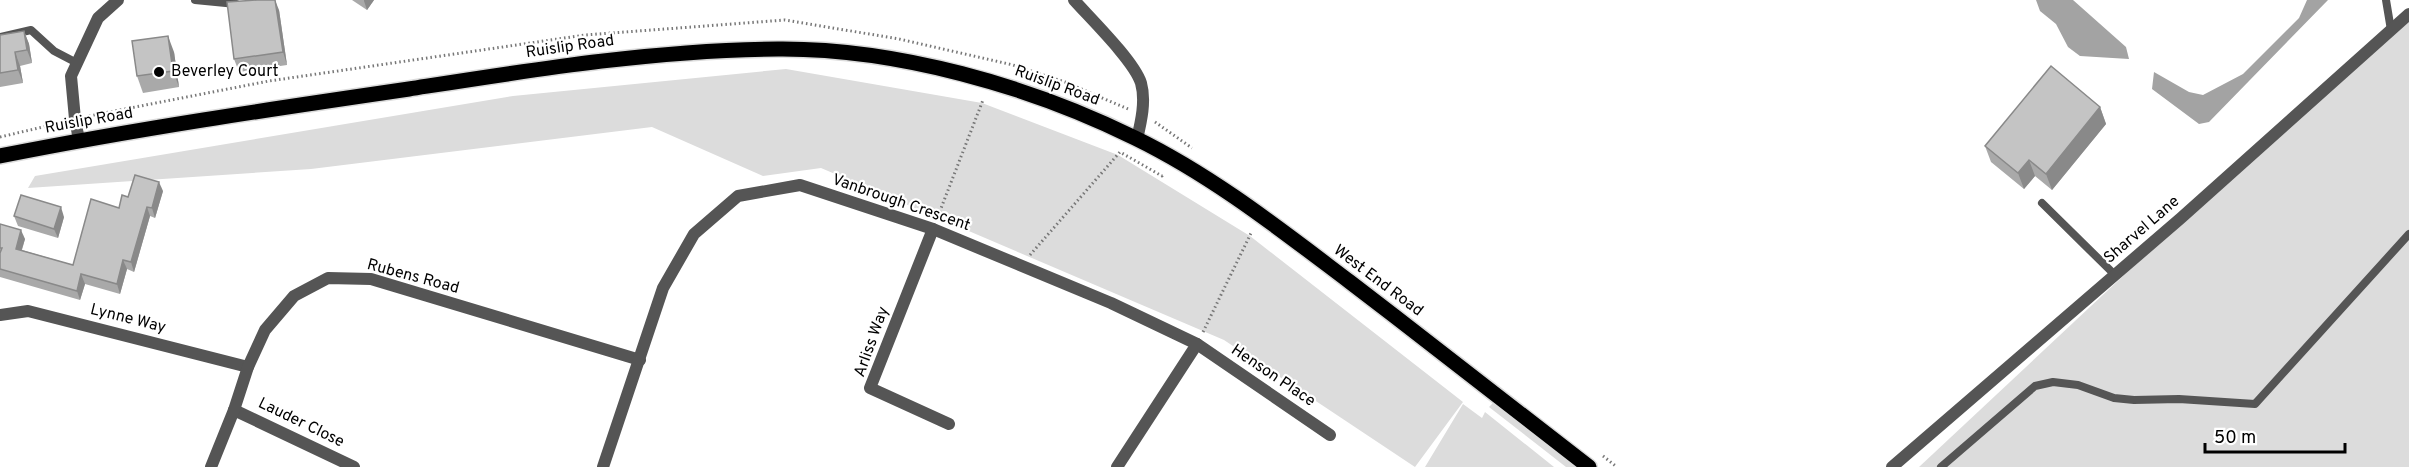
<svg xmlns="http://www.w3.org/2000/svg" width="2409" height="467" font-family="Overpass,sans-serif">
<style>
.green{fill:#dcdcdc}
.water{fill:#a3a3a3}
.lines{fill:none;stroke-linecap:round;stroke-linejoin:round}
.primary-casing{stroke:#dbdbdb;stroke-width:18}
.path{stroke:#777;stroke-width:3;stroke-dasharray:1.5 3;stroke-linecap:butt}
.service{stroke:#555;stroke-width:8}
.minor{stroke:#555;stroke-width:12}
.primary{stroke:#000;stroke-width:15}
.wall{fill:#a9a9a9}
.shaded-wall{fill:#898989}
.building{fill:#c4c4c4;stroke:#898989;stroke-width:1.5}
.poi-dot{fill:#000;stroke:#fff;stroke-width:2}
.labels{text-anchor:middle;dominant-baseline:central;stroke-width:4.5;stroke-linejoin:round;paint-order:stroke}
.street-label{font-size:16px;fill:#000;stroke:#fff}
.poi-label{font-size:16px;fill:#000;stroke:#fff;text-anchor:start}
</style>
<rect width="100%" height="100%" fill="#fff"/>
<g class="green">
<path d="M2409,14V467H1919L2262,146Z"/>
<path d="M786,69L982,103L1118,155L1250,236L1463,402L1415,467L1224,340L821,168L763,176L652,127L311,169L28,188L35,176L513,96Z"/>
<path d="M1494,402L1578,467H1566L1489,407Z"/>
<path d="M1463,404L1482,418L1485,412L1554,467H1425Z"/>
</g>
<g class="water">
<path d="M2036,0H2073L2126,47L2129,59L2080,56L2068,47L2056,24L2040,11Z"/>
<path d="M2307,0H2328L2209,122L2199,124L2152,89L2154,72L2189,92L2203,95L2243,74L2299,18Z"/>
</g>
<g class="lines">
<g class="primary-casing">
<path id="primary" d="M0,156C135,129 272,109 409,89C531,70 653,50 778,49C896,48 1030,86 1135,138C1213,176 1281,230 1350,282C1430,343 1509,405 1589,467"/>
</g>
<g class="path">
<path d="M89,116L269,81L585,35L785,20L899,39L1013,65L1065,82L1128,109"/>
<path d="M1155,122L1192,148"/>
<path d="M0,137L60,123"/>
<path d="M938,216L983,100"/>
<path d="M1030,255L1120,152L1162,176L1164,173"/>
<path d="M1203,332L1252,231"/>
<path d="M1603,456L1617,467"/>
</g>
<g class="service">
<path d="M195,0L236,4"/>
<path d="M2386,0L2391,30"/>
<path d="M0,37L31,30L54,51L77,63"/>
<path d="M2042,203L2115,275"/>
<path d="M1941,467L2035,386L2053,382L2078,385L2114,398L2134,400L2179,399L2255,404L2409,234"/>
</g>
<g class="minor">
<path d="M1074,0C1091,19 1134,61 1141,83C1146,101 1141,122 1137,139"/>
<path d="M79,140L75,119L71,76L98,18L118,0"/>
<path d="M933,229L870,388L949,424"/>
<path d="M0,315L28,311L248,367"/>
<path d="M1197,344L1330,435"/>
<path d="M234,410L354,467"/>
<path d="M211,467L234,410L248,367L265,330L294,296L328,278L371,279L640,360"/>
<path d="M603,467L663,288L694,234L738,196L800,185L933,229L1111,303L1197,344L1117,467"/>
<path d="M1892,467L2181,218L2409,14"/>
</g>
<use href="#primary" class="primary"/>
</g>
<g class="wall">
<path d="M352,0H374L367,10Z"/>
<path d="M279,10L287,65L239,72L234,59Z"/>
<path d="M24,31L29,44L32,63L20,66L23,83L0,87V35Z"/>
<path d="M174,52L179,87L143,93L137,76Z"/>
<path d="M2100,107L2106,124L2052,190L2035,176L2024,189L1991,162L1985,146Z"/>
<path d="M163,191L155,218L150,216L134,272L127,269L120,294L85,284L80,300L0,277V224L25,239L22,250L73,265L128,197Z"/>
<path d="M14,216L64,217L58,238L18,226Z"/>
</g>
<g class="shaded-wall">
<path d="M275,0L279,10L287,65L283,52Z"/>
<path d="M364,0H374L367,10L364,1Z"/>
<path d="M24,31L29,44L32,63L27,50Z"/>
<path d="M168,36L174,52L179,87L173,71Z"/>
<path d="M15,52L20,66L23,83L18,70Z"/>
<path d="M2100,107L2106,124L2052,190L2046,174Z"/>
<path d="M2029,160L2035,176L2024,189L2018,173Z"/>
<path d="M159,182L163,191L155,218L152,208Z"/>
<path d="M61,207L64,217L58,238L54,229Z"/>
<path d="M147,207L150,216L134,272L131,262Z"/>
<path d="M21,230L25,239L19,258L16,249Z"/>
<path d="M123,260L127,269L120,294L117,284Z"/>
<path d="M81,274L85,284L80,300L77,291Z"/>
</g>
<g class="building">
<path d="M257,0H275L283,52L234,59L227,2Z"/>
<path d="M24,31L27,50L15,52L18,70L0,73V35Z"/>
<path d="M168,36L173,71L137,76L132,41Z"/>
<path d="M2051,66L2100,107L2046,174L2029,160L2018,173L1985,146Z"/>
<path d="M135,175L159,182L152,208L147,207L131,262L123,260L117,284L81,274L77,291L0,269V253L2,248H0V224L21,230L16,249L73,265L91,199L119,208L122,195L128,197Z"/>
<path d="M21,195L61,207L54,229L14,216Z"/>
</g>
<circle class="poi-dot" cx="159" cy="72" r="6"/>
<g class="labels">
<g class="street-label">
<text transform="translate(570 47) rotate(-8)">Ruislip Road</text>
<text transform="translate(1057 86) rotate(20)">Ruislip Road</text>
<text transform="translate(89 121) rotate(-10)">Ruislip Road</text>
<text transform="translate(901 203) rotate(19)">Vanbrough Crescent</text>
<text transform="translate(2142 230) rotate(-41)">Sharvel Lane</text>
<text transform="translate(413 277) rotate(15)">Rubens Road</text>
<text transform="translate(1378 281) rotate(37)">West End Road</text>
<text transform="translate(128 319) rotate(14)">Lynne Way</text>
<text transform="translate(872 342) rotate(-70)">Arliss Way</text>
<text transform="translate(1273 376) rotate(34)">Henson Place</text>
<text transform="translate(301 423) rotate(26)">Lauder Close</text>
</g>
<g class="poi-label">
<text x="171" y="72">Beverley Court</text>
</g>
</g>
<path d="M2205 443v9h140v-9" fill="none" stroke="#000000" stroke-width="3"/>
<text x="2214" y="443" font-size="18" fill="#000000" stroke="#ffffff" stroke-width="4.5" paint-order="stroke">50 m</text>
</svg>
